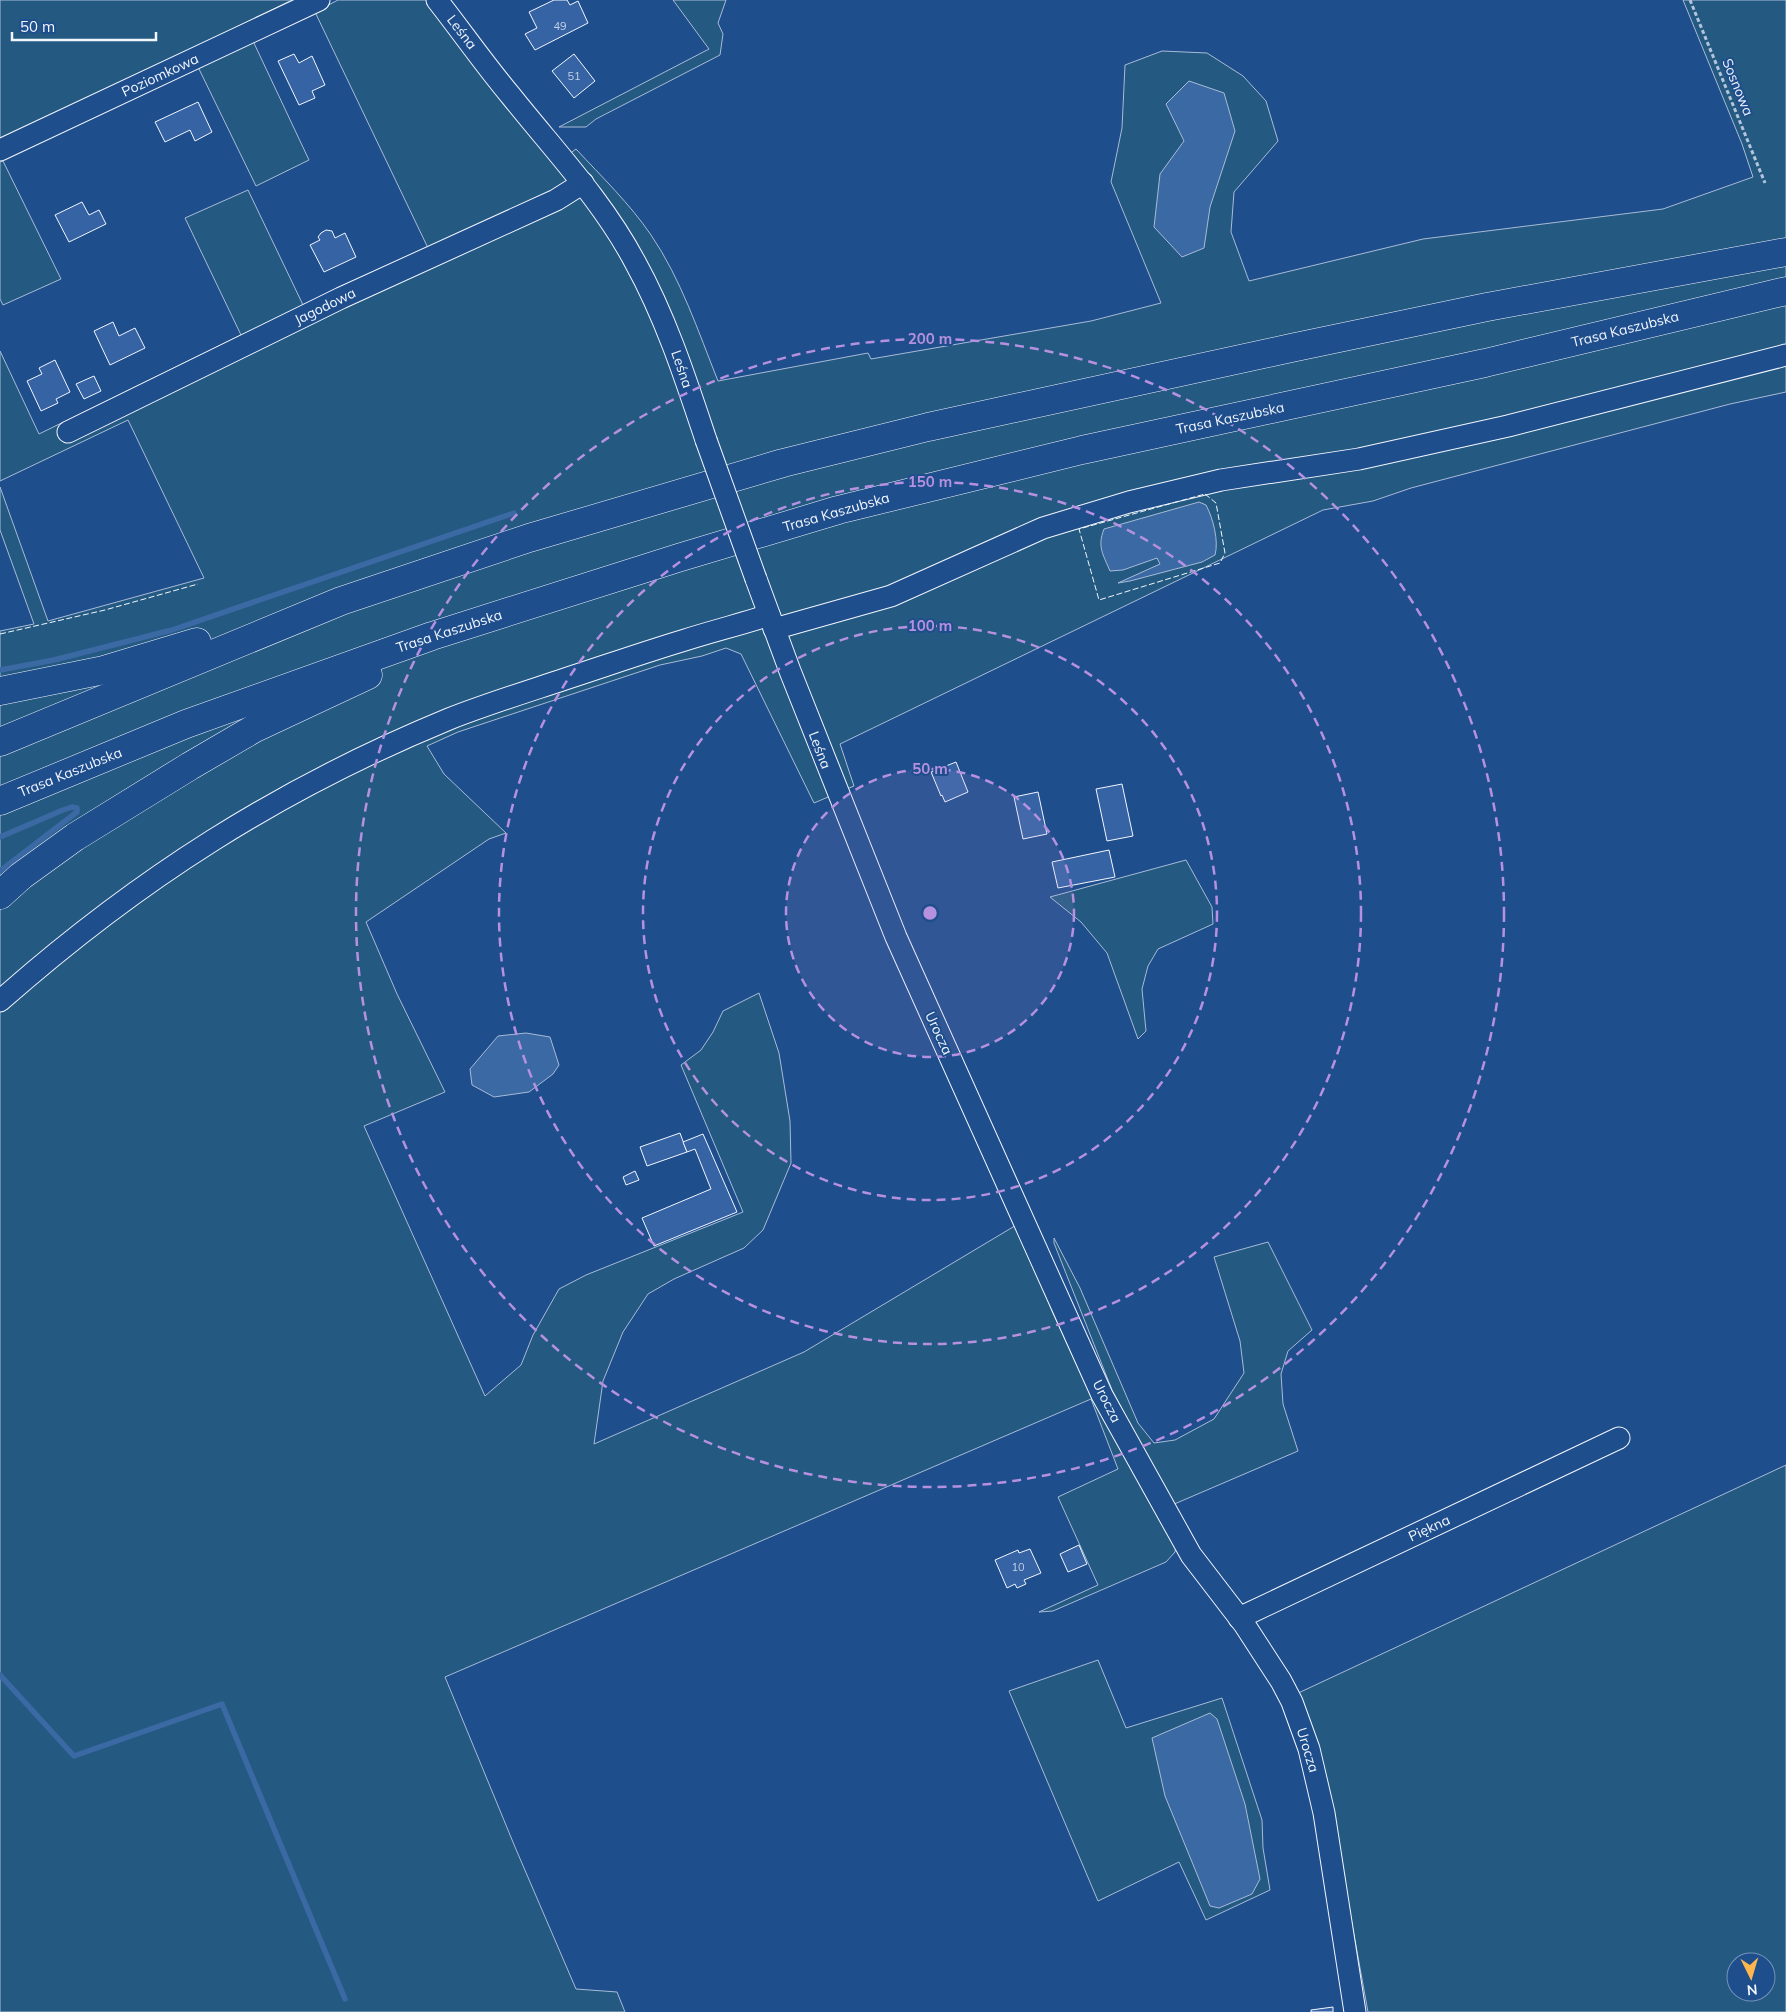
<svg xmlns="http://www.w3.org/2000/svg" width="1786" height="2012" font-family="Mulish,sans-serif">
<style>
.green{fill:#245a82;stroke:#a8bbd7;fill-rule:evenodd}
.water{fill:#3b69a3;stroke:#a8bbd7}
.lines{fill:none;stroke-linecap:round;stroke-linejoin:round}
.stream{stroke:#3b69a3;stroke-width:5.5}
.building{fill:#3563a3;stroke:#f2f6ff}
.minor-casing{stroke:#f2f6ff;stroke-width:23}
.highway-casing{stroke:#f2f6ff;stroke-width:29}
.path{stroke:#b3c4dc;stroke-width:3;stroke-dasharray:4 2.5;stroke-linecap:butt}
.minor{stroke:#1f4e8c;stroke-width:21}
.highway{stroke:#1f4e8c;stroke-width:28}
.minor-bridge-casing{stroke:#f2f6ff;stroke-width:23;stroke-linecap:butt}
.minor-bridge{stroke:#1f4e8c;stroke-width:21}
.fence{stroke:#f2f6ff;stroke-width:1;stroke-dasharray:6 2.5;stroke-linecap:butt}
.ring{fill:none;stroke:#b691df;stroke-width:2.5;stroke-dasharray:9 6}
.labels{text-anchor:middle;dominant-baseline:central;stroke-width:4;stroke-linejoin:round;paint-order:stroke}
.number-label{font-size:11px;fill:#c3d1e8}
.street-label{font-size:14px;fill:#f2f6ff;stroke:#1f4e8c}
.centre{fill:#b691df;stroke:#1f4e8c;stroke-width:2.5}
.ring-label{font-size:15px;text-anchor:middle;font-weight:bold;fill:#b691df;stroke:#1f4e8c;stroke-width:4;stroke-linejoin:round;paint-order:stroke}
</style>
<rect width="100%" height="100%" fill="#1f4e8c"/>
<g class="green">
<path d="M0,0H292L0,142Z"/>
<path d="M338,0H428L557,163L576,149C601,176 630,204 651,235C681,279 698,331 718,381L868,353L871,359L1091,321L1161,303L1111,182L1122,128L1125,65L1162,51L1207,53L1243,76L1266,101L1278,141L1234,192L1231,232L1249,281L1423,239L1663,209L1753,177L1742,144L1683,0H1786V392L1730,404L1411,488L1373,501L1323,510L840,744L854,786L814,803L741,654L726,648L702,656L660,665L458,732L427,746L444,774L506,833L489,839L366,922L397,994L445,1092L364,1126L485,1396L521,1365L533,1335L559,1289L586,1275L743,1212L681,1065L701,1050L713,1032L723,1011L759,993L779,1053L790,1121L791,1163L763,1230L744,1248L674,1279L648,1294L623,1332L603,1381L594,1444L804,1352L1018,1224L1052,1311L1092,1398L1177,1540L1175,1552L1166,1562L1053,1611L1039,1612L1098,1585L1058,1497L1118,1469L1091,1399L445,1677L515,1847L576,1989L617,1992L625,2012H0V631L34,624L0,530V487L48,621L204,578L128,420L0,481V351L39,434L241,335L185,218L248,190L304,307L428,248L315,12Z"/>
<path d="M673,0H726L718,23L723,34L720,55L596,119L586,127H559L709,49Z"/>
<path d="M253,41L309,160L256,186L198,67Z"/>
<path d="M3,161L61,279L3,305L0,299V162Z"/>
<path d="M1186,860L1212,907L1213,924L1158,949L1148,966L1142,989L1146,1031L1138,1039L1107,953L1081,922L1050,897Z"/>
<path d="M1054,1238L1080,1288L1138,1423L1154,1443L1175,1440L1214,1419L1244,1373L1240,1341L1214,1257L1268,1242L1312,1330L1288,1351L1281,1374L1283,1404L1298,1451L1172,1505L1112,1390L1054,1243Z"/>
<path d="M1786,1465V2012H1368L1329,1797L1294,1695ZM1736,1962H1766V1992H1736Z"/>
<path d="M1098,1660L1126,1728L1222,1698L1262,1820L1263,1848L1270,1890L1206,1920L1179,1862L1098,1901L1009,1691Z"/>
</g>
<g class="water">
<path d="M1189,81L1224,93L1235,131L1210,207L1204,248L1182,257L1154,227L1160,174L1184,141L1166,104Z"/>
<path d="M1199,502L1206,505C1213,518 1219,541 1215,555L1202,562L1130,581L1118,583L1160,564L1157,558L1123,570L1110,571C1103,554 1097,547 1104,529Z"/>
<path d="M526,1033L550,1037L559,1065L553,1074L529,1092L494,1097L472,1085L470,1069L498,1036Z"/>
<path d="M1210,1713L1217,1719L1245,1804L1260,1879L1252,1894L1219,1908L1210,1906L1165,1796L1152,1738Z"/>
</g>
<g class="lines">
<g class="stream">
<path d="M0,670L54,660L172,630L514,513"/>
<path d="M0,837L63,810L72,807L77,808V812L0,871"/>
<path d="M0,1675L74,1756L222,1704L345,1999"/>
</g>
</g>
<g class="building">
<path d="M554,0H567L570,5L578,1L588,23L535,50L525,34L537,28L529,12Z"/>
<path d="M294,54L299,63L312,56L325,85L312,91L315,98L299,105L278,61Z"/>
<path d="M574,54L595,81L574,98L552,71Z"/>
<path d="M198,102L212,132L195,141L190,130L165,142L155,122Z"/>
<path d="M82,202L89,215L99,210L106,224L69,242L55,215Z"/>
<path d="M326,230L332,231L335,238L345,233L356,257L324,272L310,245L320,240L318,237L321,233Z"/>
<path d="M113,322L119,336L135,328L145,348L110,365L94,331Z"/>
<path d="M55,360L70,392L56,399L58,403L41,411L27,381L42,374L39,368Z"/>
<path d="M94,376L101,391L84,399L76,384Z"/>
<path d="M956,762L968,792L945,802L942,795L941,796L931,772Z"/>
<path d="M1122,784L1133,836L1107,841L1096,789Z"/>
<path d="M1038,792L1047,834L1023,839L1014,797Z"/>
<path d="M1109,850L1115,877L1058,888L1052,862Z"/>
<path d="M680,1133L687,1152L647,1166L640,1147Z"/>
<path d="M703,1134L737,1212L654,1246L642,1218L711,1189L695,1149L687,1152L683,1142Z"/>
<path d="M635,1171L639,1180L626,1185L623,1177Z"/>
<path d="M1079,1545L1087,1564L1068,1572L1060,1554Z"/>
<path d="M1030,1549L1041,1573L1024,1580L1026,1584L1017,1588L1015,1584L1007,1588L995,1560L1018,1550L1019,1553Z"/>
<path d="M1333,2007V2012H1311V2010Z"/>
</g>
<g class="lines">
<g class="minor-casing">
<g id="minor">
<path d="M437,0C462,32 485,65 511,96C554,150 602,200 635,262C666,318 686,380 706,440"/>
<path d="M0,150L319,0"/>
<path d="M68,432L341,298L556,200L583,183"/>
<path d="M756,579L790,671L896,937L1102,1395L1191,1555L1244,1624L1281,1681L1292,1702L1309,1749L1324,1813L1355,2012"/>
<path d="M774,629L891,596L1043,528L1129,502L1221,480L1359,459L1508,426L1786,355"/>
<path d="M0,1001C138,879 279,789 449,719C487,704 526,692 565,679C605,666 645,652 685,640C713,631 742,624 769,615"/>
<path d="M1239,1618L1619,1438"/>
</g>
</g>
<g class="highway-casing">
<g id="highway">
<path d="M0,691L104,670L197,642"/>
<path d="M0,742L341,601L529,538L783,463L928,427L1291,348L1487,307L1786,252"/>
<path d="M0,801L186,724L432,636L678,558L838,510L1082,450L1485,363L1786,291"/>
<path d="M0,895L21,876L75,837L190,766L255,728L368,675"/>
</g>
</g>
<path class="path" d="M1690,0L1765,183"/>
<use href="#minor" class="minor"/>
<use href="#highway" class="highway"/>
<g class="minor-bridge-casing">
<path id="minor-bridge" d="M706,440L756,579"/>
</g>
<use href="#minor-bridge" class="minor-bridge"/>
<g class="fence">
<path d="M1205,494L1216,503L1225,553L1220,563L1099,600L1079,529Z"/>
<path d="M0,634L105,610L198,584"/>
</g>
</g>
<circle cx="930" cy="913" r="144" fill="#b691df" fill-opacity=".12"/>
<g class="ring">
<circle cx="930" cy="913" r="144"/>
<circle cx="930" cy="913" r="287"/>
<circle cx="930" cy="913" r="431"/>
<circle cx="930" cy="913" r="574"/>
</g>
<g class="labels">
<g class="number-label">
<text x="560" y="26">49</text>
<text x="574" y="76">51</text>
<text x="1018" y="1567">10</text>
</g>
<g class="street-label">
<text transform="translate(462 32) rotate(52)">Leśna</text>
<text transform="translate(160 75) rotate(-25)">Poziomkowa</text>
<text transform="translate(1738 87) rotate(68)">Sosnowa</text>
<text transform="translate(325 306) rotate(-26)">Jagodowa</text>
<text transform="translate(1625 329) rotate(-14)">Trasa Kaszubska</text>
<text transform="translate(682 369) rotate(71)">Leśna</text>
<text transform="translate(1230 418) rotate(-12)">Trasa Kaszubska</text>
<text transform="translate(836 512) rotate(-16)">Trasa Kaszubska</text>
<text transform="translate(449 631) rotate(-18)">Trasa Kaszubska</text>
<text transform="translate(820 750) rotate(69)">Leśna</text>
<text transform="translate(70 772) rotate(-22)">Trasa Kaszubska</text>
<text transform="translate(939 1033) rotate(65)">Urocza</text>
<text transform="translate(1107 1401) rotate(63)">Urocza</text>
<text transform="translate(1429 1528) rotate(-25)">Piękna</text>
<text transform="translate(1308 1750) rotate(73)">Urocza</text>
</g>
</g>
<circle cx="930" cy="913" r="8" class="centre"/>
<g class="ring-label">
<text x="930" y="344">200 m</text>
<text x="930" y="487">150 m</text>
<text x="930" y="631">100 m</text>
<text x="930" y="774">50 m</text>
</g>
<g transform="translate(1751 1977) rotate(175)"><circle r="24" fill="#1f4e8c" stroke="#7391ba"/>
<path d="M0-4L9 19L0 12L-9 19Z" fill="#ffb74d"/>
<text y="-8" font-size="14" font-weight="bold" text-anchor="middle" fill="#f2f6ff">N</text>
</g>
<path d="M12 32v8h144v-8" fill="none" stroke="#f2f6ff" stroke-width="2.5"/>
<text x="20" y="32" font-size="15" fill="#f2f6ff" stroke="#1f4e8c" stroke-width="4" paint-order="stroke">50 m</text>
</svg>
